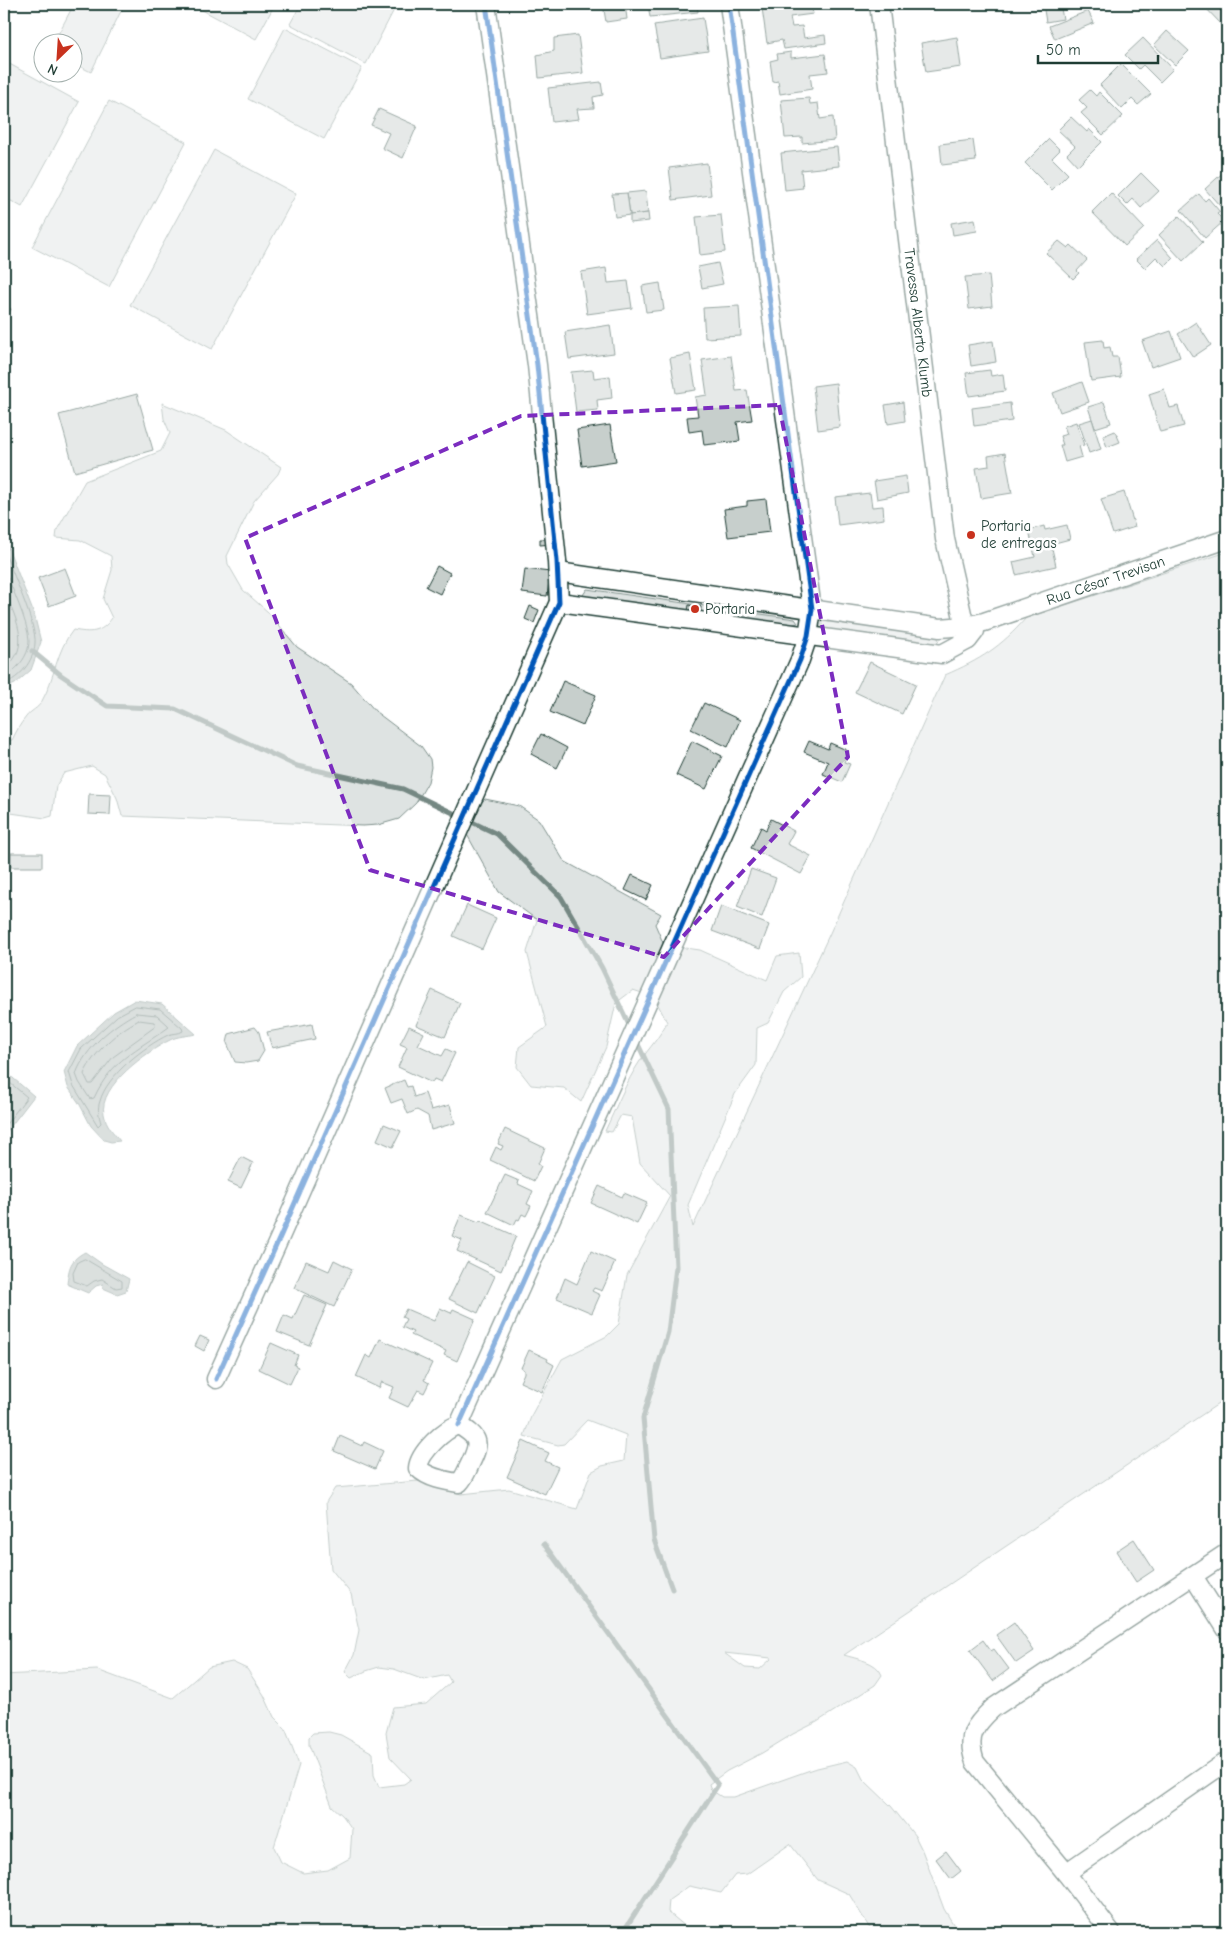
<svg xmlns="http://www.w3.org/2000/svg" width="1231" height="1936" font-family="'Comic Neue',sans-serif">
<style>
.green{fill:#dee3e2;stroke:#7e908b;fill-rule:evenodd}
.water{fill:#afbab7;stroke:#758883}
.lines{fill:none;stroke-linecap:round;stroke-linejoin:round}
.shore{stroke:#596f68;stroke-width:1}
.stream{stroke:#758883;stroke-width:5}
.building{fill:#c7cfcc;stroke:#1f3d34}
.street-casing{stroke:#1f3d34;stroke-width:21}
.street{stroke:#fff;stroke-width:18}
.cycleway-casing{stroke:#fff;stroke-width:8}
.cycleway{stroke:#0057b8;stroke-width:5}
.marked{fill:none;stroke:#7b2cbf;stroke-width:4;stroke-dasharray:10 6;stroke-linejoin:round}
.poi-dot{fill:#c8321e;stroke:#fff;stroke-width:2}
.labels{text-anchor:middle;dominant-baseline:central;stroke-width:5;stroke-linejoin:round;paint-order:stroke}
.street-label{font-size:15px;fill:#1f3d34;stroke:#fff}
.poi-label{font-size:15px;fill:#1f3d34;stroke:#fff;text-anchor:start}
</style>
<rect width="100%" height="100%" fill="#fff"/>
<filter id="ink" filterUnits="userSpaceOnUse"><feTurbulence type="fractalNoise" baseFrequency=".02" numOctaves="2"/><feDisplacementMap in="SourceGraphic" scale="10" xChannelSelector="R" yChannelSelector="G"/><feConvolveMatrix kernelMatrix="1 2 1 2 8 2 1 2 1" color-interpolation-filters="sRGB"/></filter>
<g filter="url(#ink)">
<g class="green">
<path d="M74,4H117L123,7L91,72L73,63L72,42H54Z"/>
<path d="M191,4H275L256,39Z"/>
<path d="M301,4H397L366,64L290,24Z"/>
<path d="M285,28L362,68L324,139L248,99Z"/>
<path d="M4,61L79,102L22,207L4,197Z"/>
<path d="M109,101L186,142L109,287L32,247Z"/>
<path d="M214,150L296,194L212,349L130,305Z"/>
<path d="M162,403L226,430L281,467L278,474L254,501L227,556L228,564L243,590L268,612L297,647L351,683L376,712L421,746L430,759L431,767L428,782L416,803L399,819L378,825L363,826L122,816L117,798L105,774L92,766L64,773L56,786L52,816L45,818L4,812V740H12C16,732 20,724 26,717C30,711 39,708 42,701C55,678 56,651 73,630C90,633 101,634 112,618L103,599L112,570L111,556L80,540L56,538L57,530L85,481L161,451L170,433L164,419Z"/>
<path d="M1227,552V1398L844,1655C856,1659 877,1661 882,1675L875,1685L817,1722L793,1734L762,1753L727,1771L709,1784L711,1790L722,1797H734L813,1769L847,1761L857,1767L863,1779L891,1806L915,1836L922,1850L944,1909L958,1932H872L849,1894L818,1880L790,1844L747,1874L735,1875L721,1893L689,1886L669,1900L668,1912L686,1927L687,1932H4V1675L97,1670L173,1698L209,1667L232,1662L247,1669L264,1695L274,1717L285,1728L299,1765L274,1847L281,1862L303,1873L328,1870L350,1858L352,1829L343,1816L332,1806L309,1745V1737L313,1733L329,1732L341,1735L373,1753L374,1775L379,1787L404,1784L411,1779L390,1757L386,1733L393,1707L426,1704L451,1682L447,1675L424,1680L394,1669L379,1667L366,1671L351,1678L345,1672L354,1655L359,1630L351,1594L331,1569L326,1502L335,1488L418,1481L461,1494L509,1489L577,1509L591,1472L602,1466L624,1461L626,1435L587,1420L564,1444L558,1445L524,1436L532,1414L562,1359L607,1336L619,1324L627,1275L670,1196L640,1163L632,1117L621,1115L612,1132L605,1131C616,1108 626,1082 640,1061C650,1047 659,1038 667,1022L654,997L633,990L616,1003L606,1047L581,1102L564,1088L531,1085L517,1067L519,1047L547,1027L527,952L537,920L499,892L460,822L485,799L519,806L539,820L564,861L661,914L655,924L664,945L700,950L767,980L777,956L799,953L801,977L784,992L768,1023L757,1028L756,1065L735,1094L688,1205L693,1227L830,933L945,675C980,660 1001,647 1026,618ZM724,1653L771,1658V1659L760,1669L745,1668Z"/>
<path d="M587,589L795,619L798,623L790,625L588,599L583,595Z"/>
<path d="M821,620L937,636L939,640L934,645L822,630L818,625Z"/>
</g>
<g class="water">
<path d="M4,537L34,614L41,642L31,670L15,684L4,689Z"/>
<path d="M135,1000L162,1004L196,1034C188,1036 177,1036 170,1040C148,1051 98,1086 104,1114C106,1125 113,1132 120,1141L111,1142L104,1140L91,1126L79,1103L68,1087L64,1072L77,1046L114,1012Z"/>
<path d="M4,1073H7L34,1096L4,1135Z"/>
<path d="M85,1252L102,1264L129,1279L126,1291L117,1294L103,1288V1284L96,1286L88,1293L67,1284C69,1267 70,1260 85,1252Z"/>
</g>
<g class="lines">
<g class="shore">
<path d="M4,551C11,569 37,626 35,643C34,661 20,678 4,684"/>
<path d="M4,568C11,587 28,621 29,641C29,657 16,670 4,678"/>
<path d="M4,589C14,616 34,647 4,669"/>
<path d="M136,1006L160,1009L182,1028L183,1031C179,1034 173,1033 168,1035C145,1046 107,1075 100,1101C97,1109 99,1116 101,1123L98,1126L73,1085L69,1072L81,1049L117,1016Z"/>
<path d="M136,1013L157,1015L168,1025L169,1027C136,1051 112,1059 94,1098L90,1099L79,1082L76,1074C86,1047 112,1026 136,1013Z"/>
<path d="M139,1020L154,1022L156,1026L113,1057L92,1084H89L84,1074C94,1052 117,1031 139,1020Z"/>
<path d="M4,1078L27,1097L4,1127"/>
<path d="M85,1259L122,1281V1287L116,1288L102,1279L94,1281L87,1286L74,1281L73,1273L78,1262Z"/>
</g>
<g class="stream">
<path d="M32,651L61,675L107,706L175,709L297,766L403,789L497,834L561,897L602,968L630,1027"/>
<path d="M636,1040L669,1109L676,1267L668,1332L643,1418L654,1540L672,1589"/>
<path d="M544,1544L718,1785L623,1932"/>
</g>
</g>
<g class="building">
<path d="M603,4H625L627,19L606,22Z"/>
<path d="M648,4H697L698,12L650,17Z"/>
<path d="M791,4H811L813,14L790,17L792,27L802,26L804,38L825,35L826,43L784,49L782,40L767,43L762,8Z"/>
<path d="M1043,4H1060L1063,19L1046,22Z"/>
<path d="M1202,4H1227V20L1222,25Z"/>
<path d="M1088,11L1094,23L1055,39L1049,26Z"/>
<path d="M703,18L708,51L660,58L654,25Z"/>
<path d="M1167,31L1189,51L1175,65L1154,45Z"/>
<path d="M578,35L583,73L539,78L537,55L554,51V38Z"/>
<path d="M957,37L961,67L926,72L921,43Z"/>
<path d="M1143,38L1173,69L1160,82L1143,65L1139,69L1125,55Z"/>
<path d="M791,52V58L825,54L828,72L810,74L812,89L780,94L778,81L773,82L770,61L778,59L777,54Z"/>
<path d="M1121,64L1151,94L1138,105L1132,99L1122,109L1100,85Z"/>
<path d="M601,82L603,95L593,97L594,108L577,109L579,119L552,122L548,88Z"/>
<path d="M1090,90L1096,96L1099,92L1123,116L1103,135L1081,113L1087,108L1079,100Z"/>
<path d="M809,98L810,104L818,103L820,119L833,117L835,140L802,143V137L785,138L781,100Z"/>
<path d="M379,109L417,126L403,158L382,148L389,133L371,125Z"/>
<path d="M1071,117L1087,132L1089,129L1102,142L1078,166L1067,154L1075,146L1058,130Z"/>
<path d="M1049,139L1060,150L1052,158L1068,174L1052,190L1025,163Z"/>
<path d="M973,140L976,161L942,165L940,144Z"/>
<path d="M837,147L839,166L801,170L803,188L785,190L781,153Z"/>
<path d="M707,163L711,195L673,200L669,168Z"/>
<path d="M1227,169V214L1205,189Z"/>
<path d="M1141,173L1159,191L1141,208L1133,199L1127,205L1118,196Z"/>
<path d="M646,191L648,213L630,215L627,193Z"/>
<path d="M627,193L630,215L615,217L612,194Z"/>
<path d="M1111,193L1144,228L1125,246L1092,212Z"/>
<path d="M1199,194L1205,201L1208,198L1220,212L1217,214L1224,221L1205,238L1181,210Z"/>
<path d="M648,213L649,221L630,223V215Z"/>
<path d="M721,215L725,252L700,255L696,217Z"/>
<path d="M1179,216L1203,242L1183,261L1159,235Z"/>
<path d="M975,219L977,231L953,235L951,223Z"/>
<path d="M1157,240L1173,258L1165,266L1156,257L1145,268L1136,259Z"/>
<path d="M1059,241L1068,248L1071,245L1087,260L1077,271L1079,273L1073,279L1046,253Z"/>
<path d="M718,263L723,284L702,288L698,267Z"/>
<path d="M606,268L608,283L628,281L632,308L587,314L581,272Z"/>
<path d="M989,275L992,306L969,309L965,277Z"/>
<path d="M660,283L664,310L646,312L642,286Z"/>
<path d="M4,305L11,309L8,315L4,314Z"/>
<path d="M739,306L741,336L705,338L703,308Z"/>
<path d="M1196,322L1211,345L1193,357L1178,334Z"/>
<path d="M610,325L614,353L569,359L565,332Z"/>
<path d="M1171,331L1180,357L1151,367L1142,341Z"/>
<path d="M1103,340L1104,348L1110,347L1112,357H1118L1121,377L1091,381L1085,342Z"/>
<path d="M993,341L996,362L971,366L968,345Z"/>
<path d="M690,354L696,390L676,393L670,358Z"/>
<path d="M731,356L736,391L747,390L752,420L737,422L740,441L704,445L702,430L689,432L687,417L698,416L695,397L707,395L702,360Z"/>
<path d="M593,370L594,378L610,376L612,398L597,400L598,410L576,412L571,372Z"/>
<path d="M990,370L991,376L1003,374L1005,391L969,396L966,373Z"/>
<path d="M1082,382L1089,402L1060,412L1053,393Z"/>
<path d="M836,383L840,427L818,430L813,386Z"/>
<path d="M1164,389L1170,408L1178,406L1184,426L1160,432L1149,394Z"/>
<path d="M137,394L153,450L75,472L59,415Z"/>
<path d="M903,402L905,421L888,424L885,405Z"/>
<path d="M1104,402L1111,423L1095,428L1088,407Z"/>
<path d="M1010,403L1012,421L974,426L972,408Z"/>
<path d="M1092,419L1101,449L1089,453L1079,423Z"/>
<path d="M1076,422L1084,445L1079,446L1082,457L1065,462L1060,445H1063L1060,436L1067,434L1064,426Z"/>
<path d="M610,425L616,461L582,466L577,430Z"/>
<path d="M1115,431L1120,442L1107,447L1103,436Z"/>
<path d="M1005,453L1012,493L981,498L976,468L989,466L988,456Z"/>
<path d="M906,476L908,493L877,499L874,481Z"/>
<path d="M1124,492L1135,527L1113,534L1101,499Z"/>
<path d="M870,493L872,507L883,506L884,519L838,525L835,497Z"/>
<path d="M766,499L770,532L728,537L724,509L747,506V501Z"/>
<path d="M1067,525L1070,539L1051,544L1056,566L1016,575L1013,562L1035,557L1029,530L1044,526L1045,530Z"/>
<path d="M540,539H552L553,544L540,545Z"/>
<path d="M437,566L450,573L440,594L426,587Z"/>
<path d="M65,568L76,596L49,606L38,578Z"/>
<path d="M525,569L550,572L547,596L522,593Z"/>
<path d="M689,605L701,607L700,613L688,611Z"/>
<path d="M530,606L539,610L534,623L525,619Z"/>
<path d="M870,662L916,684L902,714L855,692Z"/>
<path d="M563,681L596,695L583,726L550,712Z"/>
<path d="M704,703L740,720L728,747L691,729Z"/>
<path d="M541,734L567,748L557,768L531,754Z"/>
<path d="M692,741L722,756L706,789L676,775Z"/>
<path d="M809,741L828,749L830,743L849,751L844,762L850,764L842,782L823,774L828,762L804,752Z"/>
<path d="M89,794L111,795L110,815L88,814Z"/>
<path d="M771,819L794,831L787,844L811,856L801,874L751,848L761,827L766,830Z"/>
<rect x="11" y="853" width="31" height="14"/>
<path d="M751,869L776,878L762,917L737,907Z"/>
<path d="M632,875L653,885L646,900L625,890Z"/>
<path d="M467,905L496,918L482,949L453,936Z"/>
<path d="M721,906L769,925L760,949L712,931Z"/>
<path d="M432,990L460,1003L445,1037L416,1025Z"/>
<path d="M312,1024L315,1039L272,1048L267,1032Z"/>
<path d="M409,1026L424,1033L418,1045L442,1056L446,1049L455,1053L441,1082L434,1079L432,1083L398,1067L407,1047L400,1044Z"/>
<path d="M255,1027L259,1032L264,1051L258,1061L246,1063L235,1062L227,1043L229,1034Z"/>
<path d="M404,1080L407,1087L411,1086L414,1097L425,1093L431,1110L450,1105L455,1123L431,1130L428,1116L417,1110L408,1114L402,1099L391,1103L385,1088Z"/>
<path d="M384,1124L401,1131L393,1147L377,1140Z"/>
<path d="M505,1129L545,1148L538,1164L541,1166L534,1181L490,1160L496,1147L501,1150L503,1146L498,1144Z"/>
<path d="M241,1157L253,1163L241,1188L228,1182Z"/>
<path d="M505,1175L519,1181L518,1184L533,1191L527,1204L531,1206L526,1216L522,1214L519,1220L517,1219L514,1225L487,1212Z"/>
<path d="M599,1186L622,1197L624,1193L647,1203L637,1224L591,1203Z"/>
<path d="M461,1215L479,1222L480,1220L516,1236L501,1271L457,1251L462,1240L452,1236Z"/>
<path d="M591,1251L615,1262L602,1291L594,1288L592,1291L600,1295L592,1313L557,1298L565,1278L577,1284Z"/>
<path d="M334,1260L352,1269L334,1307L294,1288L306,1261L329,1271Z"/>
<path d="M467,1262L495,1276L478,1313L449,1299Z"/>
<path d="M304,1295L327,1305L309,1345L277,1332L284,1315L293,1319Z"/>
<path d="M440,1308L451,1313L453,1309L475,1319L457,1361L444,1355L446,1351L411,1335L413,1332L402,1327L406,1319L402,1317L406,1309L434,1321Z"/>
<path d="M200,1336L209,1340L204,1351L195,1346Z"/>
<path d="M380,1339L432,1363L424,1380L429,1383L424,1393L418,1390L408,1407L389,1398L394,1387L382,1382L379,1388L356,1377L366,1355L371,1358Z"/>
<path d="M271,1343L298,1355L294,1365L298,1367L290,1384L259,1369Z"/>
<path d="M529,1350L548,1359L547,1361L554,1365L542,1392L520,1382L524,1373V1370L521,1368Z"/>
<path d="M340,1436L362,1446L364,1442L383,1451L375,1469L334,1451Z"/>
<path d="M523,1441L549,1453L545,1461L558,1467L545,1494L507,1477Z"/>
<path d="M1134,1539L1154,1570L1136,1582L1116,1551Z"/>
<path d="M1014,1622L1034,1651L1016,1663L996,1635Z"/>
<path d="M983,1640L991,1651L994,1649L1009,1669L993,1681L970,1650Z"/>
<path d="M946,1851L961,1871L951,1879L936,1859Z"/>
</g>
<g class="lines">
<g class="street-casing">
<g id="street">
<path id="s1" d="M879,4L945,539L968,640"/>
<path id="s2" d="M558,572L940,628L965,626L984,622L1227,539"/>
<path d="M559,602L942,654L968,640L975,631"/>
<path d="M216,1379L280,1237L559,602L557,561L537,365L486,4"/>
<path d="M459,1425L800,660L808,636L812,609L729,4"/>
<path d="M459,1425C478,1437 481,1441 471,1462C467,1470 465,1477 459,1483C445,1481 428,1478 418,1468C419,1453 445,1428 459,1425Z"/>
<path d="M1193,1576L1227,1630"/>
<path d="M1066,1873L1227,1761"/>
<path d="M1111,1932L1066,1873L975,1762C966,1736 974,1726 993,1708L1227,1553"/>
</g>
</g>
<use href="#street" class="street"/>
<g class="cycleway-casing">
<g id="cycleway">
<path d="M216,1379L280,1237L559,602L557,561L537,365L486,4"/>
<path d="M459,1425L800,660L808,636L812,609L729,4"/>
</g>
</g>
<use href="#cycleway" class="cycleway"/>
</g>
</g>
<path d="M0 0H1231V1936H0ZM779,405L848,757L664,957L370,870L245,538L521,416Z" fill="#fff" fill-opacity=".55" fill-rule="evenodd"/>
<path class="marked" d="M779,405L848,757L664,957L370,870L245,538L521,416Z"/>
<g class="poi-dot">
<circle cx="971" cy="535" r="5"/>
<circle cx="695" cy="609" r="5"/>
</g>
<g class="labels">
<g class="street-label">
<text stroke="none"><textPath href="#s1" startOffset="321">Travessa Alberto Klumb</textPath></text>
<text stroke="none"><textPath href="#s2" startOffset="559">Rua César Trevisan</textPath></text>
</g>
<g class="poi-label">
<text x="981" y="526">Portaria<tspan x="981" dy="17">de entregas</tspan></text>
<text x="705" y="609">Portaria</text>
</g>
</g>
<rect width="1231" height="1936" fill="none" stroke="#fff" stroke-width="20"/>
<rect x="10" y="10" width="1211" height="1916" fill="none" stroke="#1f3d34" stroke-width="2" filter="url(#ink)"/>
<g transform="translate(58 58) rotate(205)"><circle r="24" fill="#ffffff" stroke="#a5b1ae"/>
<path d="M0-4L9 19L0 12L-9 19Z" fill="#c8321e"/>
<text y="-8" font-size="14" font-weight="bold" text-anchor="middle" fill="#1f3d34">N</text>
</g>
<path d="M1038 55v8h120v-8" fill="none" stroke="#1f3d34" stroke-width="2.5"/>
<text x="1046" y="55" font-size="15" fill="#1f3d34" stroke="#ffffff" stroke-width="4" paint-order="stroke">50 m</text>
</svg>
